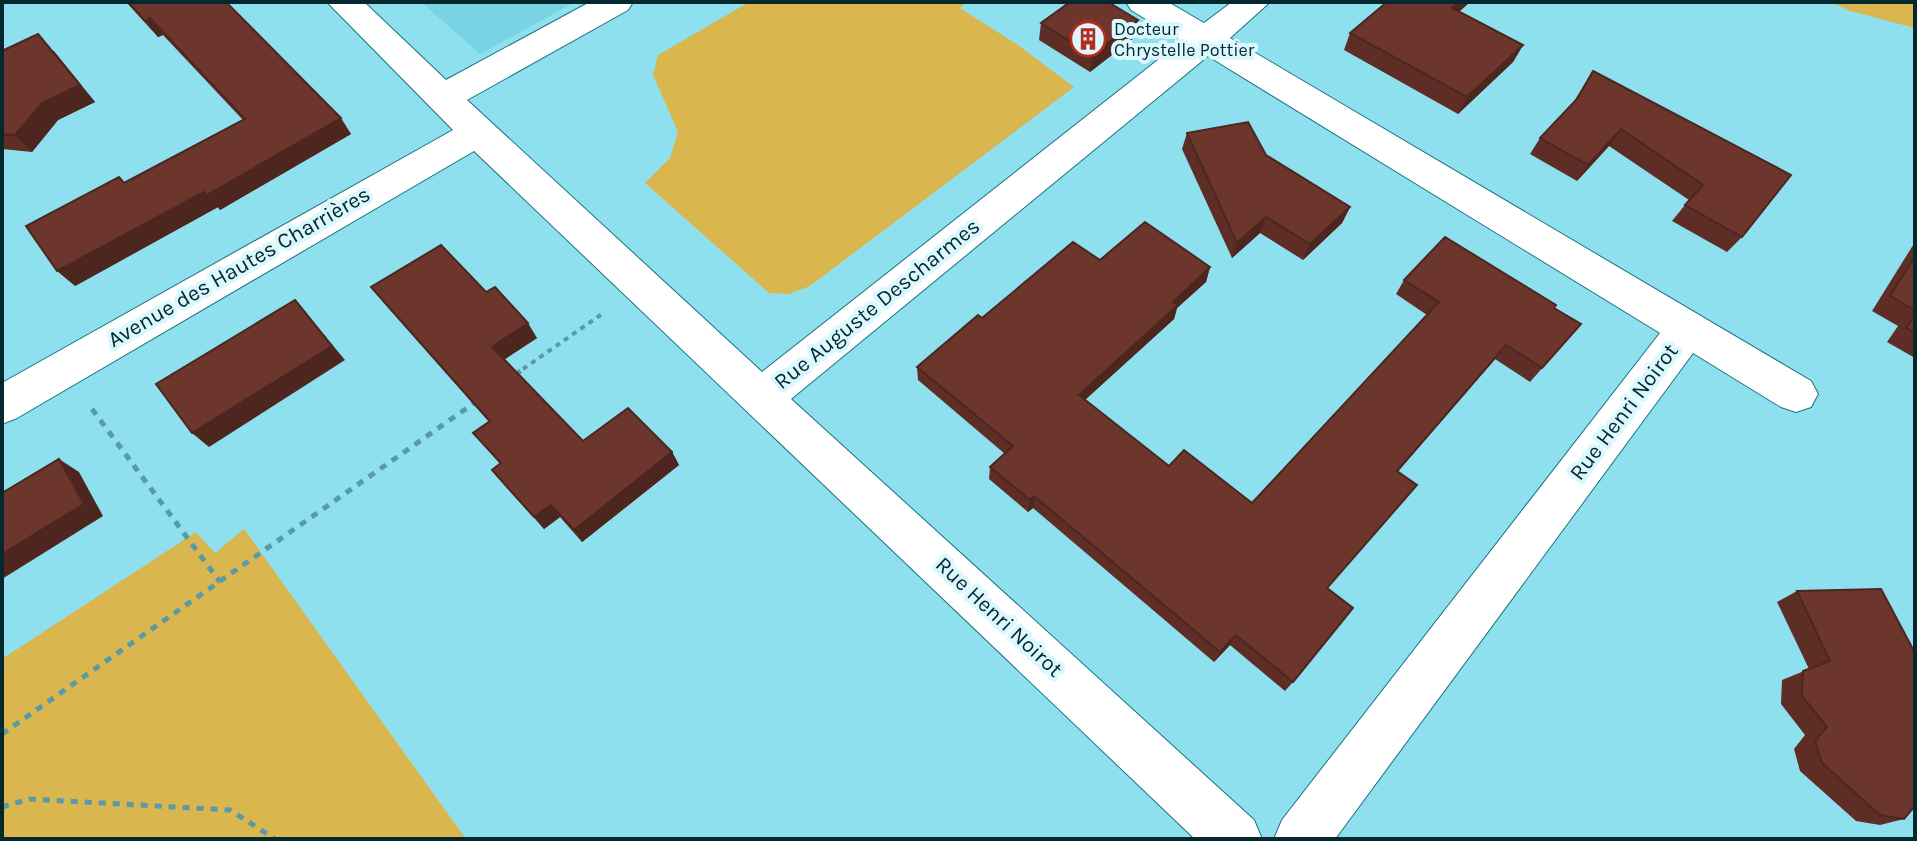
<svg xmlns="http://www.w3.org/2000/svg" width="1917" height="841" font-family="Karla,sans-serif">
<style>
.built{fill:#78d3e3}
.green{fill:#d9b64e}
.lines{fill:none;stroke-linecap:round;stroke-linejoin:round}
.street-casing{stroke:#197280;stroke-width:2}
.path-far1{stroke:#5a9aa6;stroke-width:4;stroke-dasharray:5 5;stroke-linecap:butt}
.path{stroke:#5a9aa6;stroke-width:5;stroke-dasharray:7 7;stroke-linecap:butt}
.street{fill:#fff;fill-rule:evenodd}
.wall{fill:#5e2e26}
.shaded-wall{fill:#4c261f}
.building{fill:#6d362c;stroke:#4c261f;stroke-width:2}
.labels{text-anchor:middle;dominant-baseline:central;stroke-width:8;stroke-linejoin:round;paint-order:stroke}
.far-poi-label{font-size:18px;fill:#04282e;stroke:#daf8fe;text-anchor:start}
.street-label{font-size:22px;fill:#04282e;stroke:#daf8fe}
</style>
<rect width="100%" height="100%" fill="#8fe0ef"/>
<path class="built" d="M421,2H575L480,54Z"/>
<g class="green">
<path d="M749,2H967L960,8L1018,45L1074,87L810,286L789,294L769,293L645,183L670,158L678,132L653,75L658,55Z"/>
<path d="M1831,2H1915V28L1850,11Z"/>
<path d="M244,529L466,839H2V659L196,532L215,553Z"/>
</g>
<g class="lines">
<g class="street-casing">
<path id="street" d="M327,2H364L446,80L590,2H633L628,10L467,100L762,372L1182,41L1131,10L1126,2H1168L1204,23L1232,2H1270L1230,38L1811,381L1818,394L1811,407L1796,412L1781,407L1693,353L1335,839H1274L1282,820L1660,333L1208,56L791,399L1254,820L1262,839H1195L474,151L17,418L2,424V383L453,130Z"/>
</g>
<path class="path-far1" d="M523,369L602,314"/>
<g class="path">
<path d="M515,375L526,367"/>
<path d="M92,409L220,582"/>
<path d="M2,734L477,401"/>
<path d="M2,807L29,799L230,810L275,839"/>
</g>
<use href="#street" class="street"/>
</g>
<g class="wall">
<path d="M126,2H226L351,134L220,210L218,207L75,286L125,182L243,120L163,35L158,37Z"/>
<path d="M1387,2H1470L1459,12L1523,45L1513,62L1458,114L1344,50L1350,33Z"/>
<path d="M1041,23L1135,37L1090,72L1039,40Z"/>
<path d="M2,51H54L95,102L58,120L32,152L2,149Z"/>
<path d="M1593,71L1791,175L1742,237L1727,252L1672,221L1689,200L1609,146L1577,181L1530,154L1540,138L1573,103Z"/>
<path d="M1187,133L1266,155L1350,207L1342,223L1303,260L1260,233L1232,258L1182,149Z"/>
<path d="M1915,242V358L1887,342L1898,326L1872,311Z"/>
<path d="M1100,260L1210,267L1206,282L1177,308L1174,319L1085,400L1169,466L1252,503L1427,315L1396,294L1404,280L1554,308L1581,324L1530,382L1495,359L1398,471L1327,588L1293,682L1285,691L1230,645L1214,662L1033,508L1028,512L989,479L990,467L1005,454L918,380L917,367L982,318Z"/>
<path d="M371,287L486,292L537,338L505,359L583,441L672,452L679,465L582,542L560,517L544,529L492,470L500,464L473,433L489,422L383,302Z"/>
<path d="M1797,591L1904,819L1880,825L1856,821L1800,771L1794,749L1805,735L1781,704L1782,680L1809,669L1777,602Z"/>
</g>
<g class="shaded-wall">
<path d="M1459,2H1470L1443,25L1452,8Z"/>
<path d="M150,18L163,35L158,37L145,21Z"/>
<path d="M1138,20L1135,37L1090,72L1092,55Z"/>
<path d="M38,34L95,102L58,120L32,152L15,135Z"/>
<path d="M1523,45L1513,62L1458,114L1467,97Z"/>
<path d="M341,118L351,134L220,210L218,207L75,286L57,271Z"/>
<path d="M1621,129L1609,146L1577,181L1588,165Z"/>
<path d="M1350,207L1342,223L1303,260L1310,244Z"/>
<path d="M1266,217L1260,233L1232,258L1237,243Z"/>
<path d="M1210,267L1206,282L1177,308L1174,319L1076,408L1079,395L1173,302Z"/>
<path d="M295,300L345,360L209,447L192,433Z"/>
<path d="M528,323L537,338L502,361L492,347Z"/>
<path d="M1506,345L1495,359L1388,483L1397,471Z"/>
<path d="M672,452L679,465L582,542L574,530Z"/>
<path d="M59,459L79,472L103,516L2,579V554Z"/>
<path d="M1034,496L1033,508L1028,512L1030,500Z"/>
<path d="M551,505L560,517L544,529L534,517Z"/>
<path d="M1236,635L1230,645L1214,662L1220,652Z"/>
</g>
<g class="building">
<path d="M128,2H226L341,118L207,195L204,192L57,271L26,226L119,177L124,183L245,119L150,18L145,21Z"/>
<path d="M1070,2H1108L1138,20L1092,55L1041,23Z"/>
<path d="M1387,2H1459L1452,8L1523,45L1467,97L1350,33Z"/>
<path d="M38,34L80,85L42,103L15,135L2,134V51Z"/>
<path d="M1593,71L1791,175L1742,237L1685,205L1703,185L1621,129L1588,165L1540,138L1577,99Z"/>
<path d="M1248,122L1266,155L1350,207L1310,244L1266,217L1237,243L1187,133Z"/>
<path d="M1145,222L1210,267L1173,302L1178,305L1079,395L1169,466L1184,450L1252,503L1439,302L1404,280L1445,237L1556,305L1554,308L1581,324L1542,368L1506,345L1397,471L1417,485L1327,588L1353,608L1293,682L1236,635L1220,652L1034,496L1030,500L990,467L1013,446L917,367L978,315L982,318L1073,242L1100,260Z"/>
<path d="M441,245L486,292L495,287L528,323L492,347L583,441L628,408L672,452L574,530L551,505L534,517L492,470L501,463L473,433L490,421L371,287Z"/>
<path d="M1915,256V310L1890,296Z"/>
<path d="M295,300L332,346L192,433L156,384Z"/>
<path d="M1915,315V333L1906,328Z"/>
<path d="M59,459L84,504L2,554V493Z"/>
<path d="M1881,589L1915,653V806L1904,819L1880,815L1822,763L1815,741L1827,727L1802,696L1803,671L1830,661L1797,591Z"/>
</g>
<defs>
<g id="building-ring" transform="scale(1.8)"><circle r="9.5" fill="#daf8fe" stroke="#b82b1a" stroke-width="1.5"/><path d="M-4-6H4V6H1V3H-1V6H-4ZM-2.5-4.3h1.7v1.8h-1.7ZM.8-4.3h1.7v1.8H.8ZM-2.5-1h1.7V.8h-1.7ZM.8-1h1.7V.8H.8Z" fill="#b82b1a"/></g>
</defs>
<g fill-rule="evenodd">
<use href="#building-ring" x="1088" y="39"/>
</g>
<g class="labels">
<g class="far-poi-label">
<text x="1114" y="29">Docteur<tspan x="1114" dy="21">Chrystelle Pottier</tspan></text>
</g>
<g class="street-label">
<text transform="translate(239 267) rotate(-30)">Avenue des Hautes Charrières</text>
<text transform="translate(877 304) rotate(-39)">Rue Auguste Descharmes</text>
<text transform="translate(1624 412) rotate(-53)">Rue Henri Noirot</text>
<text transform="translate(999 617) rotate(43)">Rue Henri Noirot</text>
</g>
</g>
<rect width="1917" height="841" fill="none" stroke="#04282e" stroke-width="8"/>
</svg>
